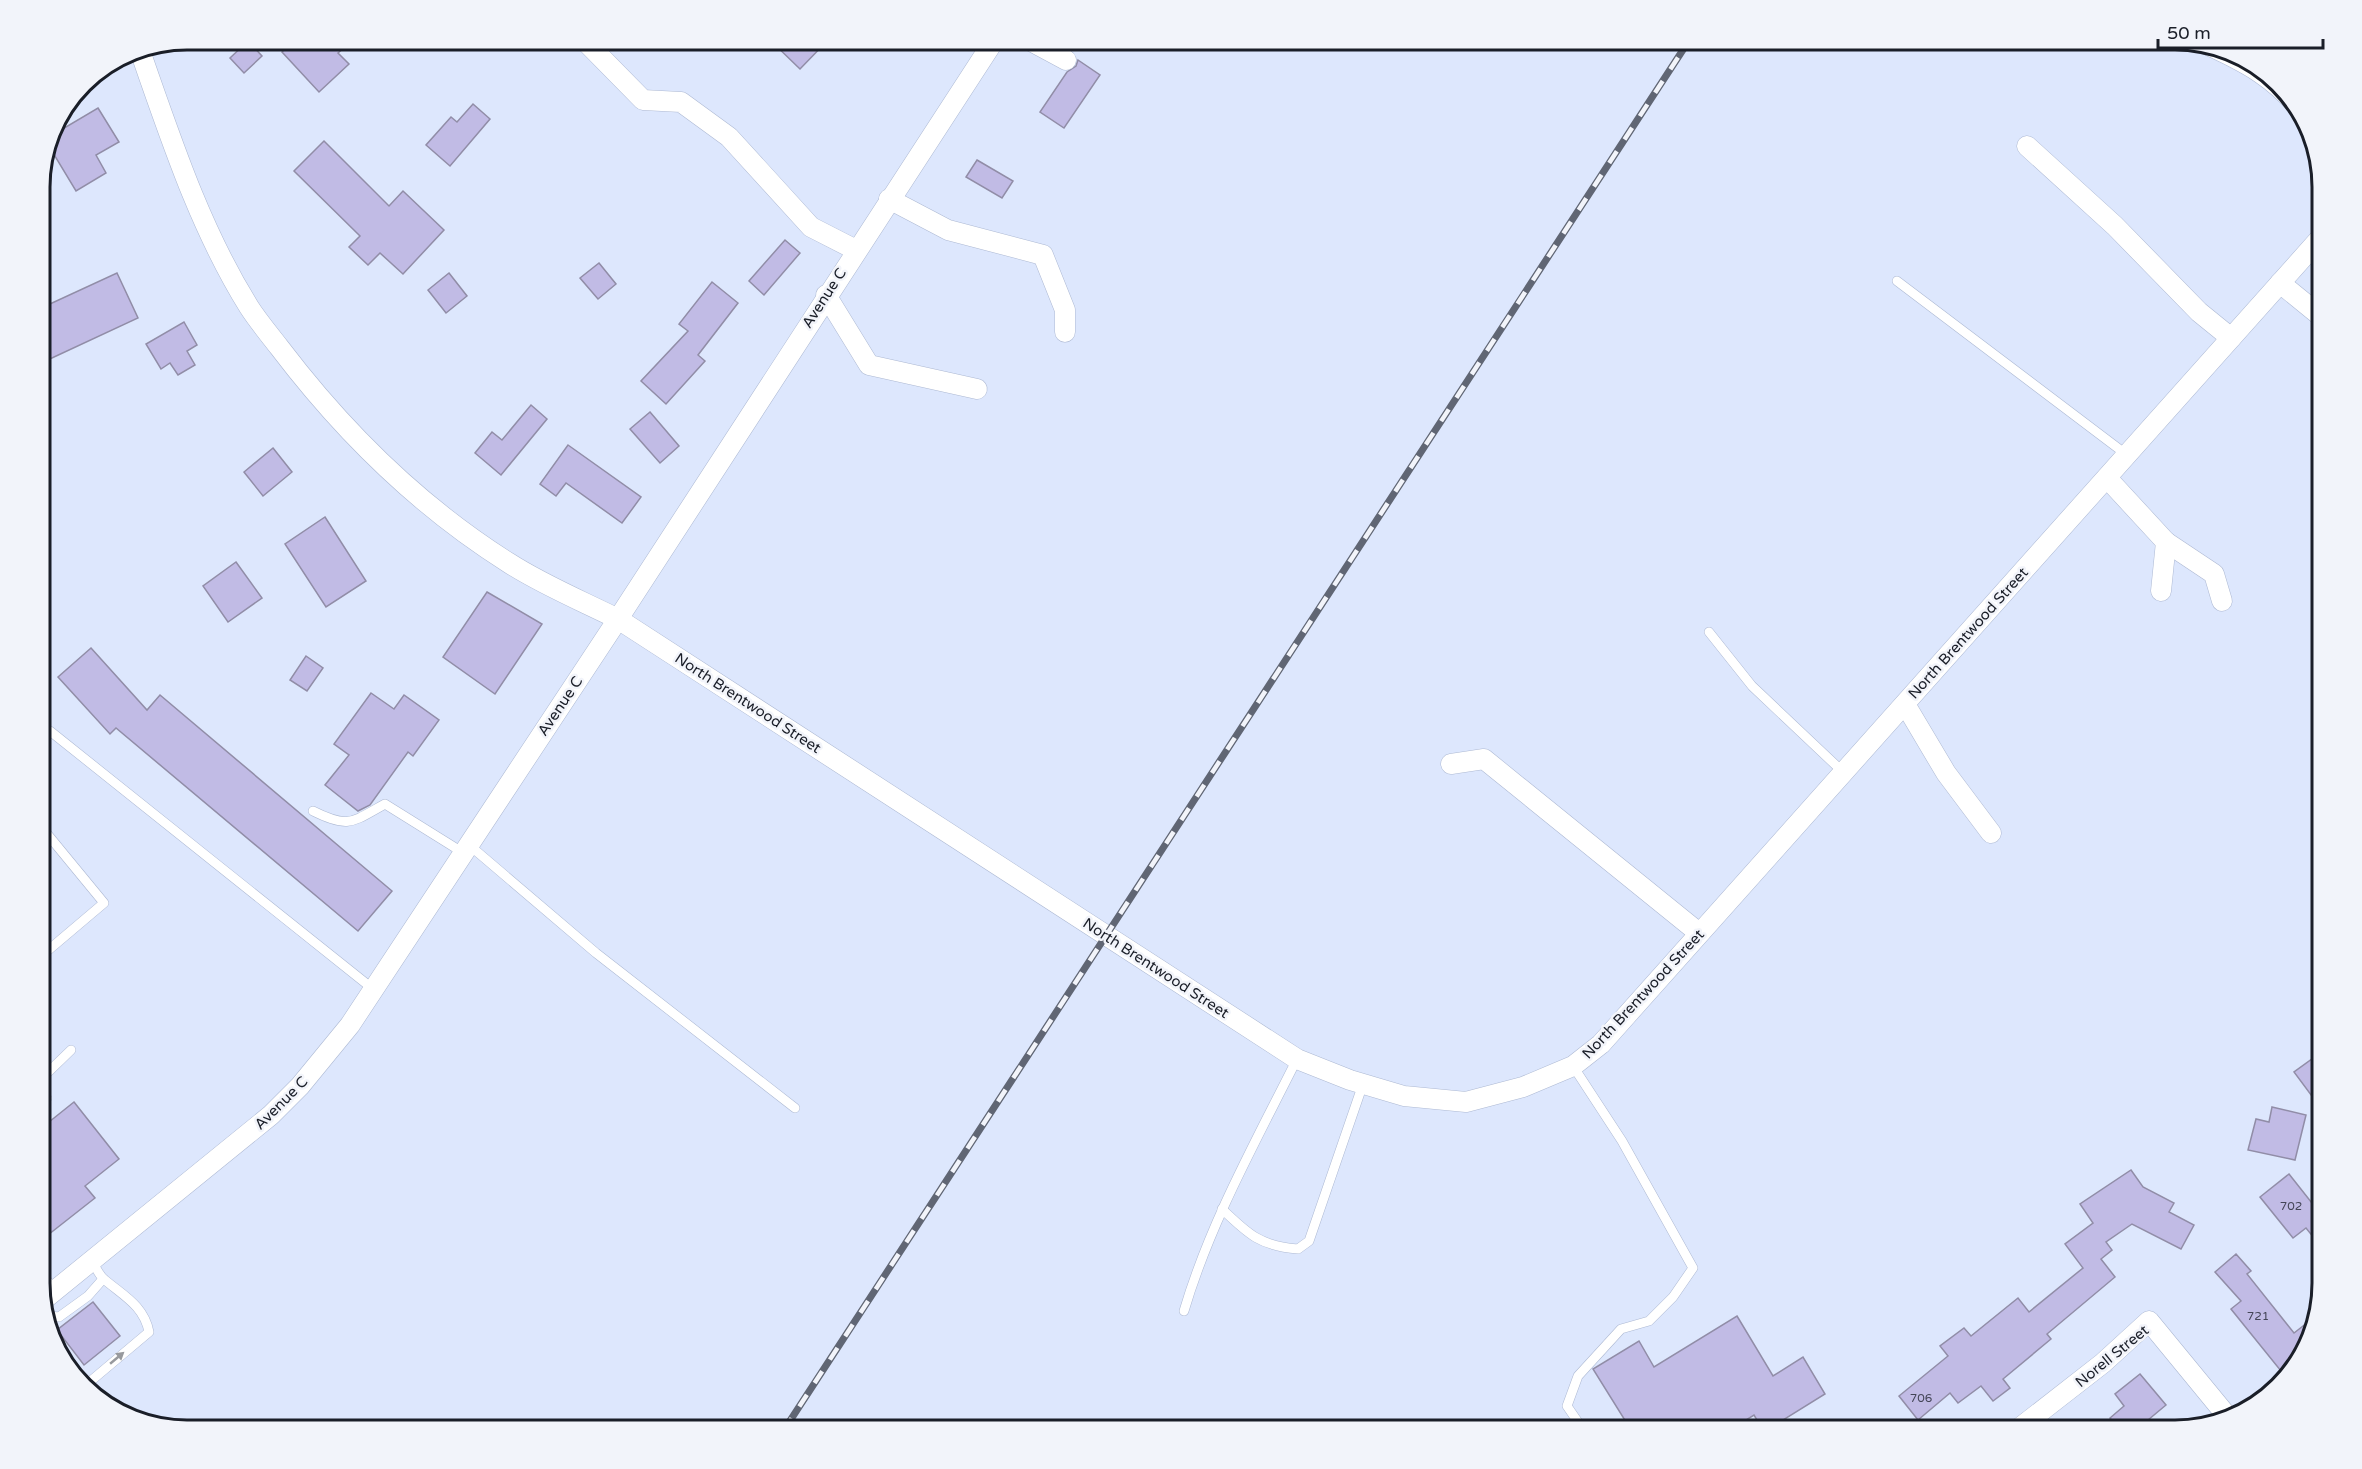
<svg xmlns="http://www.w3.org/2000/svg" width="2362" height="1469" font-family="'Varela Round',sans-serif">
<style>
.building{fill:#c1bbe5;stroke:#918da7;stroke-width:1.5}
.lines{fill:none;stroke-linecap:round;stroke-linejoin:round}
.service-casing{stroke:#adb9d3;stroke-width:10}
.minor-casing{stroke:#adb9d3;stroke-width:21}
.service{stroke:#fff;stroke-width:9}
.minor{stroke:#fff;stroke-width:20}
.rail-casing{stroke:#606674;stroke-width:7}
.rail{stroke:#f2f4fa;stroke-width:4.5;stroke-dasharray:14;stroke-linecap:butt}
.oneway{fill:#989a9e}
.labels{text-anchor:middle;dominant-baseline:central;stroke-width:5;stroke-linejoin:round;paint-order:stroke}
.number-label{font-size:12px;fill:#444557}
.street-label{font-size:15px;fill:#1a1e28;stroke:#f2f4fa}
.rim{fill:none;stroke:#1a1e28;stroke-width:3}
</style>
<rect width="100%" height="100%" fill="#dde7fd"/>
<g class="building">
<path d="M296,39H354L338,53L349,64L319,92L282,52Z"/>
<path d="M769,39H829L800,69Z"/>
<path d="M248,41L262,56L244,73L230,58Z"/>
<path d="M1078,60L1100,75L1064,128L1040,112L1067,72L1076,66Z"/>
<path d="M473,104L490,119L450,166L426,145L451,117L457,122Z"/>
<path d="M98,108L119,142L96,155L106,173L76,191L47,143L49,137Z"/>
<path d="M324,141L389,206L403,191L444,230L403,274L380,253L368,265L349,247L360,236L294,171Z"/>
<path d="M977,160L1013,181L1002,198L966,177Z"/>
<path d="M785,240L800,253L764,295L749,281Z"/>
<path d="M599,263L616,284L598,299L580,278Z"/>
<path d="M117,273L138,318L39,364V309Z"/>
<path d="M449,273L467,296L446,313L428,290Z"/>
<path d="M712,282L738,303L698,355L705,361L666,404L641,381L688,331L679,324Z"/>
<path d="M184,322L197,345L187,351L195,365L178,375L170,363L161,369L146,344Z"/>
<path d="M531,405L547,419L501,475L475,453L492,432L502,440Z"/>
<path d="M650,412L679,446L660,463L630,429Z"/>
<path d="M568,445L641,497L622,523L566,483L556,496L540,484Z"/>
<path d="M273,448L292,472L263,496L244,472Z"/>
<path d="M325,517L366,581L326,607L285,544Z"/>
<path d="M236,562L262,598L228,622L203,586Z"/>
<path d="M487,592L542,624L495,694L443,657Z"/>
<path d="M91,648L147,710L160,695L392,891L358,931L116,728L110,734L58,677Z"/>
<path d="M306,656L323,668L307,691L290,680Z"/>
<path d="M371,693L394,709L404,695L439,720L413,756L408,752L370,805L358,811L325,785L349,755L334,744Z"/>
<path d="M2323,1051V1111L2294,1072Z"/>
<path d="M74,1102L119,1159L85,1186L95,1198L39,1242V1130Z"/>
<path d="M2272,1107L2306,1115L2295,1160L2248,1150L2256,1119L2269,1122Z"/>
<path d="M2131,1170L2143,1187L2174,1203L2169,1212L2194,1225L2181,1249L2132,1224L2106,1242L2112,1250L2101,1259L2115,1277L2047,1334L2051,1339L2003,1379L2010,1388L1993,1401L1981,1386L1958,1403L1950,1393L1918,1420L1899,1396L1948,1356L1940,1346L1964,1328L1971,1336L2018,1298L2029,1312L2083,1268L2065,1244L2093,1223L2080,1204Z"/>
<path d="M2289,1174L2323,1217V1249L2306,1228L2293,1238L2260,1197Z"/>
<path d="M2236,1254L2251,1271L2247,1274L2294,1333L2312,1319L2298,1364L2285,1376L2231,1309L2241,1301L2215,1272Z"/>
<path d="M93,1302L120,1336L84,1365L57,1330Z"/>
<path d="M1737,1316L1773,1376L1803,1357L1825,1394L1767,1430H1763L1754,1415L1730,1430H1631L1593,1369L1639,1341L1654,1367Z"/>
<path d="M2140,1374L2166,1405L2136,1430H2120L2110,1418L2124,1406L2115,1394Z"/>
</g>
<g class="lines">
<g class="service-casing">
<g id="service">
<path d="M2194,45C2242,66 2278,84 2308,129"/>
<path d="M1897,281L2127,455"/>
<path d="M1709,632L1752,686L1843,772"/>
<path d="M50,731L373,989"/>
<path d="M313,811C349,829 352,822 385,804L462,852"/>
<path d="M39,824L104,903L39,958"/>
<path d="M468,844L596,953L795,1108"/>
<path d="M1573,1066L1622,1141L1693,1268L1673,1297L1649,1321L1621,1329L1578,1376L1567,1406L1578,1422"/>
<path d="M39,1081L71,1050"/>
<path d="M39,1089L47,1098L39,1104"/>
<path d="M1222,1209C1248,1234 1260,1246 1298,1249L1309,1241L1363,1084"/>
<path d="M39,1271L55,1290"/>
<path d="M1184,1311C1210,1223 1256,1141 1297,1059"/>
<path d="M45,1312L49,1316L59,1317L88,1296L103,1279"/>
<path d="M86,1385L149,1332C144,1306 124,1296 105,1280C99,1276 96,1267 92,1261"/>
</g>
</g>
<g class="minor-casing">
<g id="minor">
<path d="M583,39L643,100L681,102L729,137L811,227L856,250"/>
<path d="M1027,39L1066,60"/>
<path d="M139,48C170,136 199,227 249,307C258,321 269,334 279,347C342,430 420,507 509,563C543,585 582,601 618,619L1297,1059L1350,1080L1404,1096L1466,1102L1523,1087L1573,1066L1601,1044L2323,235"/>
<path d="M2027,146L2115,226L2199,312L2231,338"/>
<path d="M889,199L948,230L1043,255L1065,310V332"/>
<path d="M2280,283L2323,318"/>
<path d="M826,295L869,365L977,389"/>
<path d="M2107,478L2166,542L2161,591"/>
<path d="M2166,542L2214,574L2222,601"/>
<path d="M1905,704L1946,773L1991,833"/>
<path d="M1451,764L1484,759L1699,933"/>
<path d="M42,1301L271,1115L300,1086L350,1025L618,619L995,39"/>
<path d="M2017,1430L2103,1363L2149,1321L2227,1416"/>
</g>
</g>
<use href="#service" class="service"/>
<use href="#minor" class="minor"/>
<g class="rail-casing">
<path id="rail" d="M784,1430L1690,39"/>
</g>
<use href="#rail" class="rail"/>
</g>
<defs><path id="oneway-solid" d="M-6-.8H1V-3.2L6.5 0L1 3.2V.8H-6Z" transform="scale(1.5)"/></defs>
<use class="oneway" href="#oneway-solid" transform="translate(117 1358) rotate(-40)"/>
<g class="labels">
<g class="number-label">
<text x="2291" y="1206">702</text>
<text x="2258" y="1316">721</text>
<text x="1921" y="1398">706</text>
</g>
<g class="street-label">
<text transform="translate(824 298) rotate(-57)">Avenue C</text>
<text transform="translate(1968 633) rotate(-48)">North Brentwood Street</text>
<text transform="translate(748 703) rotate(33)">North Brentwood Street</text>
<text transform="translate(560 706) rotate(-56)">Avenue C</text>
<text transform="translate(1156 968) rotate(33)">North Brentwood Street</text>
<text transform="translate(1643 994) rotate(-47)">North Brentwood Street</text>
<text transform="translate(281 1103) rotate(-45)">Avenue C</text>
<text transform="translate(2112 1356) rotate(-39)">Norell Street</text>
</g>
</g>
<path d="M0 0H2362V1469H0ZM187 50H2175A137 137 0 0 1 2312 187V1283A137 137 0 0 1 2175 1420H187A137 137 0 0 1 50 1283V187A137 137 0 0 1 187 50Z" fill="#f2f4fa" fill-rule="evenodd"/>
<path class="rim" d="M187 50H2175A137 137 0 0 1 2312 187V1283A137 137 0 0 1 2175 1420H187A137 137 0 0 1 50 1283V187A137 137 0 0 1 187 50Z"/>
<path d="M2158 39v9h165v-9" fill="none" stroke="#1a1e28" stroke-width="3"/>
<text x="2167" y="39" font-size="18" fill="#1a1e28" stroke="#f2f4fa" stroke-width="4.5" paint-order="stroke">50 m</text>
</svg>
